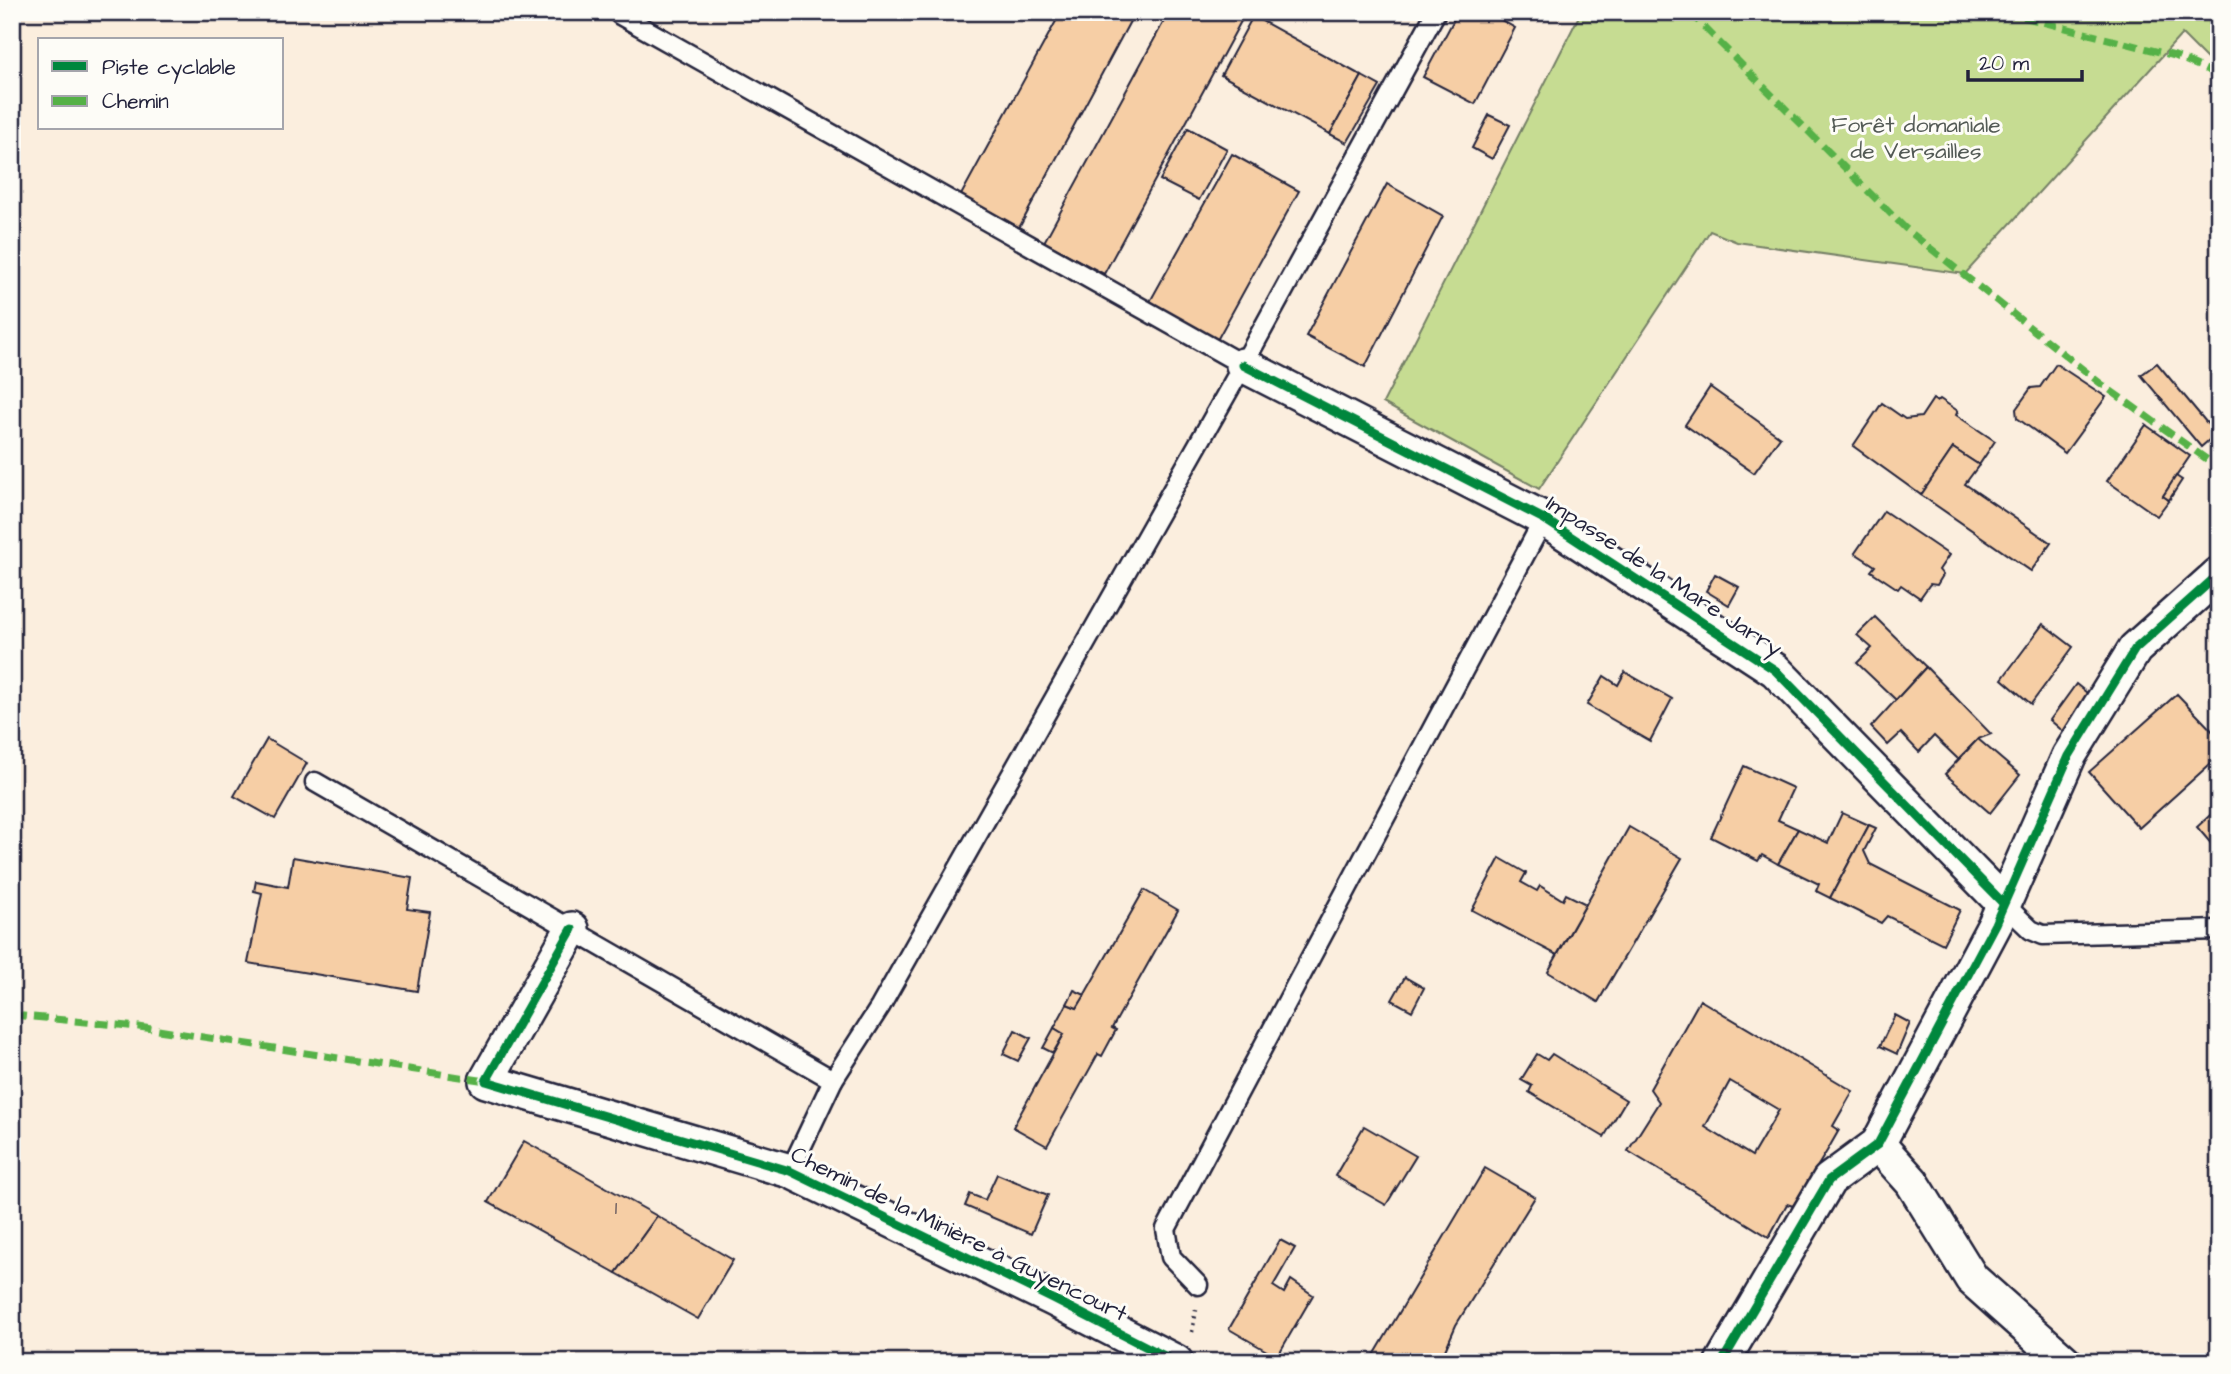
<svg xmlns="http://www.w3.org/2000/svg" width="2231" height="1374" font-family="'Architects Daughter',sans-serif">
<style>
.green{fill:#c6dc92;stroke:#747f66;stroke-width:2}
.building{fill:#f6cea5;stroke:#22223b;stroke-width:2;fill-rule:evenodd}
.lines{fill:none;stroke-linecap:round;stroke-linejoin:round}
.service-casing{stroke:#22223b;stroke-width:23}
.minor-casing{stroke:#22223b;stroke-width:38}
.path{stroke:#22223b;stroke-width:4.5;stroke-dasharray:2 5;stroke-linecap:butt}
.service{stroke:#fdfcf7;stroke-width:18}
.minor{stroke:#fdfcf7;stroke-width:33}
.quiet{stroke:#55b146;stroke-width:7;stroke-dasharray:14 7;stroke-linecap:butt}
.cycleway-casing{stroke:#fdfcf7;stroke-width:13}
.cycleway{stroke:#00873e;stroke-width:9}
.labels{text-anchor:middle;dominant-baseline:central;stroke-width:6;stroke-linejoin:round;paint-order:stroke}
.number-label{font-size:19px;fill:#574d56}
.park-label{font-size:23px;fill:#535a55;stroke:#fdfcf7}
.street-label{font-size:23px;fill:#22223b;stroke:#fdfcf7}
</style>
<rect width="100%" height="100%" fill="#fbeede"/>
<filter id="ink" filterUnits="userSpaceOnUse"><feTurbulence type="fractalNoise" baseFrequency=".0143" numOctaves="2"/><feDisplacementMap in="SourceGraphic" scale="14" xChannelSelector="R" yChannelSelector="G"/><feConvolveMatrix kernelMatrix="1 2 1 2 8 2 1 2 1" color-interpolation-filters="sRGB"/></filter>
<g filter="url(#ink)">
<path class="green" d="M1581,12H2219V71L2182,34L1965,274L1737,242L1710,231L1539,489L1383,403Z"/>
<g class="building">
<path d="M1061,12H1135L1019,228L961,195Z"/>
<path d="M1169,12H1246L1104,274L1044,242Z"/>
<path d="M1458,12H1487L1515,28L1475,104L1423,77Z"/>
<path d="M1253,16L1362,76L1330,134L1221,75Z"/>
<path d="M1362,76L1380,86L1347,143L1330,134Z"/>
<path d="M1489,115L1510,125L1492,159L1472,148Z"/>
<path d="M1188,128L1227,149L1199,200L1160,180Z"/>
<path d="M1232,154L1299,191L1216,342L1148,305Z"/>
<path d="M1387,184L1443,216L1365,367L1306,336Z"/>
<path d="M2157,363L2216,434L2201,447L2141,375Z"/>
<path d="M2056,364L2106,397L2065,453L2017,418L2016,409L2031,388L2040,387Z"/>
<path d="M1710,387L1780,437L1754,473L1685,425Z"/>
<path d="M1933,399L1937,402L1940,399L1958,411L1956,415L1995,441L1979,465L1953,448L1921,495L1853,446L1882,403L1905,419L1921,417Z"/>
<path d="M2146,425L2190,456L2163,496L2169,500L2157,516L2107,481Z"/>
<path d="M1953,448L1979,465L1965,484L2051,543L2031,571L1921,495Z"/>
<path d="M2176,476L2182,480L2169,500L2163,496Z"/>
<path d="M1884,511L1949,555L1939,570L1943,575L1937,585L1930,584L1920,598L1901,585L1898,589L1871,571L1875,566L1855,553Z"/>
<path d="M1715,574L1739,587L1729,605L1706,591Z"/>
<path d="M1875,617L1926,667L1896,700L1857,663L1872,648L1857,635Z"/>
<path d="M2043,624L2073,647L2031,704L2002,679Z"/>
<path d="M1926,667L1991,734L1978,739L1958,759L1934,736L1919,752L1901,733L1888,745L1871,727Z"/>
<path d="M1625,672L1672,699L1650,741L1587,705L1604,676L1618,685Z"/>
<path d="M2076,684L2092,697L2065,733L2050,720Z"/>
<path d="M2177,694L2219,738V756L2139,828L2089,772Z"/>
<path d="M267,739L307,763L275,819L234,796Z"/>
<path d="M1978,739L2020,775L1990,813L1945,774Z"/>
<path d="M1744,766L1793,788L1778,820L1798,829L1778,864L1762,855L1758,861L1711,837Z"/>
<path d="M2219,807V853L2197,827Z"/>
<path d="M1842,813L1869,825L1830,898L1816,891L1819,884L1778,864L1798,829L1828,843Z"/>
<path d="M1869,825L1876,828L1864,851L1870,864L1960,910L1943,944L1887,916L1881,923L1830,898Z"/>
<path d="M1629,827L1682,858L1598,1002L1548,972Z"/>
<path d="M293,857L412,878L407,909L430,912L417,991L248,963L262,893L254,891L256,881L288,887Z"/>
<path d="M1500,858L1526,873L1521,882L1537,891L1540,886L1563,900L1566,894L1586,904L1557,955L1472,910Z"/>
<path d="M1144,890L1178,910L1112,1028L1116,1030L1102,1056L1098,1054L1047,1146L1013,1127L1064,1034L1054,1028L1067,1004L1077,1008Z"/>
<path d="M1405,977L1424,988L1412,1011L1392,1000Z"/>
<path d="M1074,990L1085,995L1077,1008L1067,1004Z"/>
<path d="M1700,1000L1853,1091L1833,1126L1839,1130L1827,1151L1793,1206L1787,1204L1769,1237L1628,1151L1659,1102L1650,1089ZM1730,1081L1779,1110L1752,1156L1705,1127Z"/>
<path d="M1895,1015L1910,1023L1897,1054L1880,1046Z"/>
<path d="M1054,1028L1064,1034L1053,1053L1043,1048Z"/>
<path d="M1015,1030L1031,1038L1018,1061L1003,1054Z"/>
<path d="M1537,1054L1547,1060L1552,1054L1626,1100L1604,1137L1529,1092L1532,1086L1521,1080Z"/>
<path d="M1364,1126L1416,1156L1386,1205L1335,1176Z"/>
<path d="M524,1141L657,1216L616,1273L488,1202Z"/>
<path d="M1485,1168L1535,1197L1456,1325L1440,1362H1370Z"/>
<path d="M997,1174L1048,1195L1031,1234L965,1206L970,1194L985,1200Z"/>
<path d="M657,1216L733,1260L698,1319L616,1273Z"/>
<path d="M1280,1240L1295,1248L1273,1286L1284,1293L1291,1280L1313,1295L1277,1357L1229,1329Z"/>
</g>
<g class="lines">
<g class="service-casing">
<g id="service">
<path d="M620,15L1243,365"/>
<path d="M315,782L833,1080L790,1171"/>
<path d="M2003,903L2031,930L2043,935L2219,930"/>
<path d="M833,1080L880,1007L1243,365L1436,12"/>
<path d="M1198,1285L1171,1257L1166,1229L1544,519"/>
</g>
</g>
<g class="minor-casing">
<g id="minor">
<path d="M1243,365L1544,519L1775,670L2003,903"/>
<path d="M572,929L486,1081L790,1171L1053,1299L1176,1362"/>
<path d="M1878,1144L1912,1182L1972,1279L2065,1362"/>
<path d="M1722,1362L1829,1180L1878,1144L1995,924L2069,756L2135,649L2219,574"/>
</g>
</g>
<path class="path" d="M1192,1332L1196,1310"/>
<use href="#service" class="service"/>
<use href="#minor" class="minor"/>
<g class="quiet">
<path d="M1689,12L1905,228L2100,383L2219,468"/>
<path d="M2003,12L2175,56L2219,75"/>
<path d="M12,1015L139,1027L486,1081"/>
</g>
<g class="cycleway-casing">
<g id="cycleway">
<path d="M1243,365L1544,519L1775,670L2003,903"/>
<path d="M572,929L486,1081L790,1171L1053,1299L1176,1362"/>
<path d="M1722,1362L1829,1180L1878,1144L1995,924L2069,756L2135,649L2219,574"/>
</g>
</g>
<use href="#cycleway" class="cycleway"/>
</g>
</g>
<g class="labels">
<g class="number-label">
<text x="616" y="1208">1</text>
</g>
<g class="park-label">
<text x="1916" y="125">Forêt domaniale<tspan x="1916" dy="26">de Versailles</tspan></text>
</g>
<g class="street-label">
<text transform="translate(1664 576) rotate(33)">Impasse de la Mare Jarry</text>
<text transform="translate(959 1234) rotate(26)">Chemin de la Minière à Guyencourt</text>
</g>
</g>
<rect width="2231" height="1374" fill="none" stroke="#fdfcf7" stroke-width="42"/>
<rect x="21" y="21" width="2189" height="1332" fill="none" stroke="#22223b" stroke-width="2.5" filter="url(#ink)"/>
<rect x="38" y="38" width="245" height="91" fill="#fdfcf7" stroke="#a5a5ac" stroke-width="2"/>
<rect x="52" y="61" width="35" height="10" fill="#00873e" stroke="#a5a5ac" stroke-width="2"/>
<text x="102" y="74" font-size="21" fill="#22223b">Piste cyclable</text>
<rect x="52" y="96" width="35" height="10" fill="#55b146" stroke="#a5a5ac" stroke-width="2"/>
<text x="102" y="108" font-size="21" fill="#22223b">Chemin</text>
<path d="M1968 70v10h114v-10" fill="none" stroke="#22223b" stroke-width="3.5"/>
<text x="1979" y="70" font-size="21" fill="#22223b" stroke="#fdfcf7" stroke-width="5" paint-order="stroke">20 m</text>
</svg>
